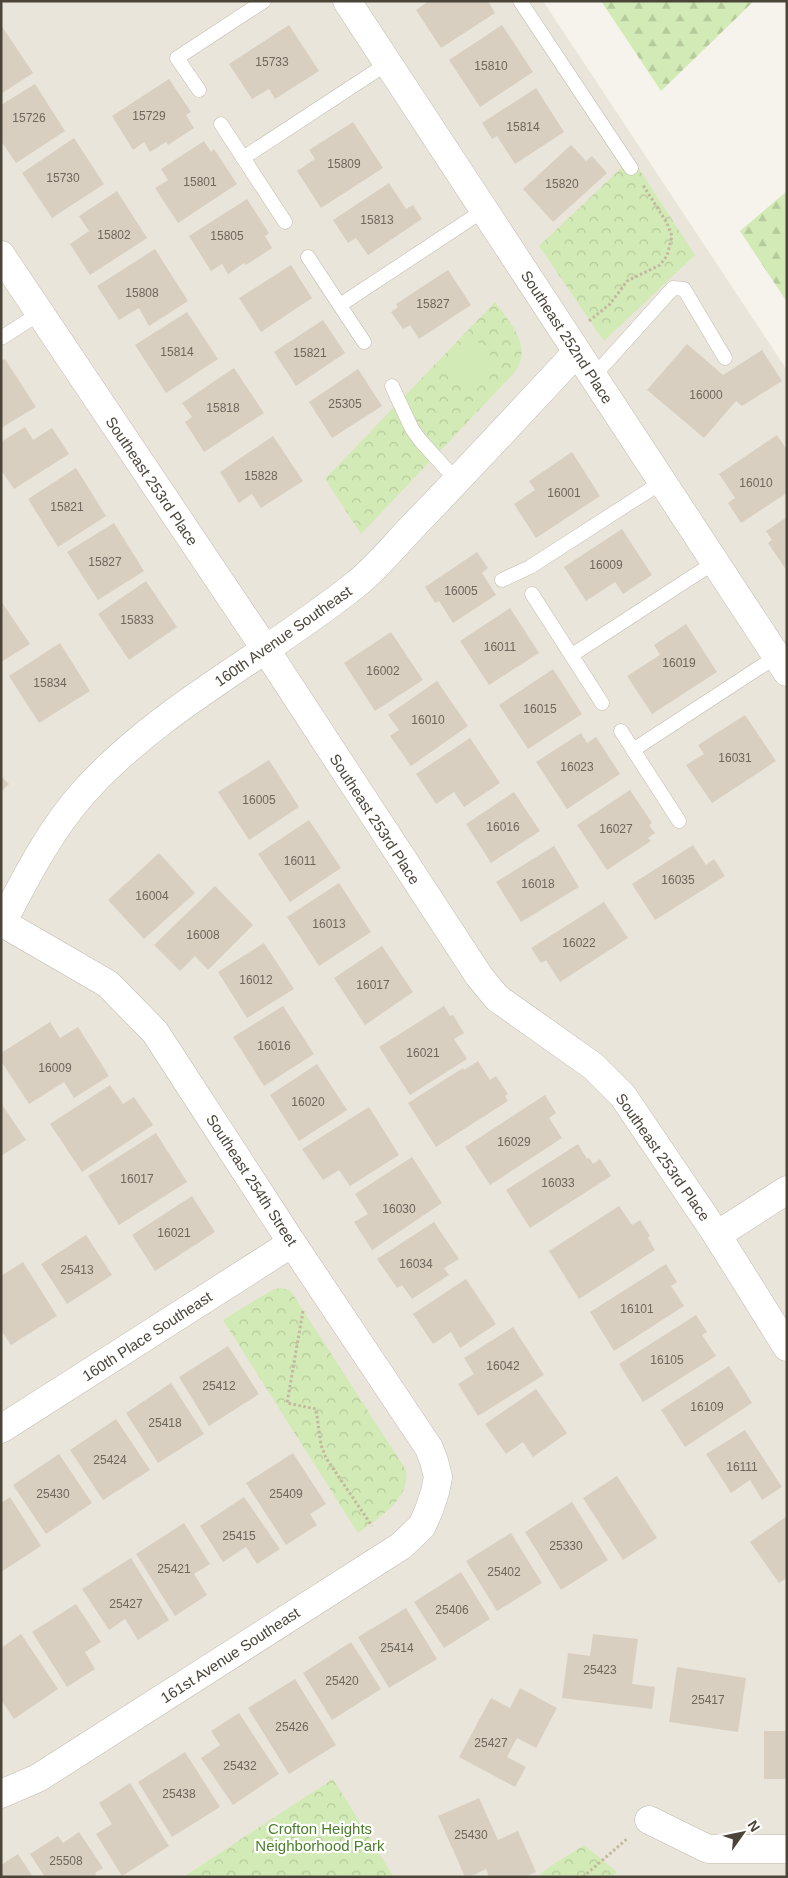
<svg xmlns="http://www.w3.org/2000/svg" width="788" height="1878" font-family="Arial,sans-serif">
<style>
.residential{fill:#eae5da}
.forest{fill:url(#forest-firs)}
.park{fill:url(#park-crowns)}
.pitch{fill:#d2eab5}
.building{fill:#d8cfc1}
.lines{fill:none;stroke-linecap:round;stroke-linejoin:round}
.service-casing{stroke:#c2bbae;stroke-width:15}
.minor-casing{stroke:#c2bbae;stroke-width:29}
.path{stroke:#c4b79f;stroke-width:3;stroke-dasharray:2.5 2.5;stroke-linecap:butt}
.service{stroke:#fff;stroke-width:14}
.minor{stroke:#fff;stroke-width:28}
.labels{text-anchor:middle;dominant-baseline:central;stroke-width:4.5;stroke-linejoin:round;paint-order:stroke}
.number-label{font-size:12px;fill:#6e675b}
.street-label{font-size:15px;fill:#4b4439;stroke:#fff}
.park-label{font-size:15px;fill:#4a7f2a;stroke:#fff}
</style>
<defs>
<pattern id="forest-firs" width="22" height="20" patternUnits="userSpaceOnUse" patternTransform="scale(1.25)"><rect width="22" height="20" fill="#d2eab5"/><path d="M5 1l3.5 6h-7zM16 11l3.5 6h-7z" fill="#b6ca9c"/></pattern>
<pattern id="park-crowns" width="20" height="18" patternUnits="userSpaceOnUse" patternTransform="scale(1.25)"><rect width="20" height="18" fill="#d2eab5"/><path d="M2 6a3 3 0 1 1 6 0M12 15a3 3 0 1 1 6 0" fill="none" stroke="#b6ca9c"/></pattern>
</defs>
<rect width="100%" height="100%" fill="#f6f3ec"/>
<path class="residential" d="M1,1H543L787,370V1877H613L617,1872L546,1869L538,1877H394L333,1780L183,1877H1Z"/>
<g class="forest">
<path d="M601,1H754L661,91Z"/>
<path d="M787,191V302L740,231Z"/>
</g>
<g class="park">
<path d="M632,158L695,255L604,341L539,246Z"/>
<path d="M495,302C510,323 533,346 515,372L361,534L325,479Z"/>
<path d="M280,1288L290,1290L406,1470C410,1501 379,1517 358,1533L223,1320L272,1290Z"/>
<path d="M333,1779L394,1877H183Z"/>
<path d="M584,1845L617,1872L613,1877H538L546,1869Z"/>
</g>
<path class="pitch" d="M472,336L500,366L472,394L443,364Z"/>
<g class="building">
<path d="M425,1H488L495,13L441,48L416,10L426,3Z"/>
<path d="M1,25L33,73L1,94Z"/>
<path d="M289,25L319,71L275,99L269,89L252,99L229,64Z"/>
<path d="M502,25L533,72L480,107L449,60Z"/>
<path d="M169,79L191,112L186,115L194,128L168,145L166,142L150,152L144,142L133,150L112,116Z"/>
<path d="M35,84L65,131L16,163L1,141V105Z"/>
<path d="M536,88L564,132L515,164L497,136L492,139L482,123Z"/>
<path d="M353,122L383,168L321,208L297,171L315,159L309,150Z"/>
<path d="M74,138L104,184L52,218L22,173Z"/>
<path d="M204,141L211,152L214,149L237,184L178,223L155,188L168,180L161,169Z"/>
<path d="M571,145L586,161L592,156L607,173L553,222L523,189Z"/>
<path d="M389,183L406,209L413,205L422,219L368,255L356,238L348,243L333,220Z"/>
<path d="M117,191L147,238L90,275L70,244L89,231L79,216Z"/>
<path d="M247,199L269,233L265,236L272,248L246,265L244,263L228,274L222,264L211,271L189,236Z"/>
<path d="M155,249L188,301L149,326L139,308L119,320L97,286Z"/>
<path d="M291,265L312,298L261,332L239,298Z"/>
<path d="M448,270L471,305L419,339L410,325L403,329L391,312L398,307L396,304Z"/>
<path d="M187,312L218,359L166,393L135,345Z"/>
<path d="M323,320L345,353L296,386L274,352Z"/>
<path d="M687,344L723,375L762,350L782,381L742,406L736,401L704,438L647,390Z"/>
<path d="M5,359L36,407L1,428V361Z"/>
<path d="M234,368L264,413L204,452L185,422L192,417L182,403Z"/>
<path d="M358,369L382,406L332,438L309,402Z"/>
<path d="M25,427L33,440L52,428L69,454L14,489L1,470V442Z"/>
<path d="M777,435L787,450V493L741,523L728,503L735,498L719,474Z"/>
<path d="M273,436L303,481L261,508L252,494L239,503L220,472Z"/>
<path d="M572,452L600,496L536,538L514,504L535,490L529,481Z"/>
<path d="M76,468L106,516L58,547L28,499Z"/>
<path d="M787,517V571L768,543L772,540L766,531Z"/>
<path d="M114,523L144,571L98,600L67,552Z"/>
<path d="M622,529L652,575L623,594L615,582L586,601L564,567Z"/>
<path d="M477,552L488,568L482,573L496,595L453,623L439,601L435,603L425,587Z"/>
<path d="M146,581L177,627L129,660L98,614Z"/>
<path d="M1,601L30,644L1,662Z"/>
<path d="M510,608L539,653L489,685L460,641Z"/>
<path d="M686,624L717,672L652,714L627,676L660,655L654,645Z"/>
<path d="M391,632L423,680L375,711L344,663Z"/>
<path d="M60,643L90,691L39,723L9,676Z"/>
<path d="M553,669L582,714L528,749L499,705Z"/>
<path d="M437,681L468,726L411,766L390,736L399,730L388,715Z"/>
<path d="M745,715L776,761L712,803L686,765L704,754L698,745Z"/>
<path d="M581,733L587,743L596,737L620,774L567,809L536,762Z"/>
<path d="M470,738L500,783L464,807L454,792L436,804L416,774Z"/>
<path d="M269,760L299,807L249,840L218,792Z"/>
<path d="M1,776L9,784L1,792Z"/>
<path d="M630,790L652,823L649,825L655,833L648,838L651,841L607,870L577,825Z"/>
<path d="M514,792L540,831L491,863L466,824Z"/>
<path d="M309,820L341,868L290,902L258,854Z"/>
<path d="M693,845L706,865L714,859L725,876L655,920L632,884Z"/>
<path d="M554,846L579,887L521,922L496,882Z"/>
<path d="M159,853L195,893L144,939L108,900Z"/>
<path d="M339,883L371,932L319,966L287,917Z"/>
<path d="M215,886L253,925L208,970L195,956L180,971L154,945Z"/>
<path d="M604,902L628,938L560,982L546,960L541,963L531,948Z"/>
<path d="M264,943L294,989L247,1018L218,972Z"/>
<path d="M382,946L413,992L365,1025L334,978Z"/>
<path d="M283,1006L314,1054L264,1086L233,1037Z"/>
<path d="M444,1006L450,1016L453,1015L464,1033L454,1039L467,1059L410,1095L379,1047Z"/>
<path d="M50,1022L60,1038L78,1027L109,1076L74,1098L64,1082L29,1104L1,1061V1053Z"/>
<path d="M478,1061L490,1080L496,1076L508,1094L505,1096L508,1101L436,1147L408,1103L463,1068L464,1070Z"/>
<path d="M317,1064L347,1110L299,1141L270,1095Z"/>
<path d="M110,1085L123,1104L134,1097L153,1125L82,1172L50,1124Z"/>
<path d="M545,1095L556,1113L549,1118L562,1138L490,1185L465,1147Z"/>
<path d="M1,1103L26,1140L1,1156Z"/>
<path d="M369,1107L399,1155L350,1186L339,1170L323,1180L302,1149Z"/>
<path d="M156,1133L187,1182L119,1225L88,1176Z"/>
<path d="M578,1144L587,1159L589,1158L593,1164L600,1159L611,1176L530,1228L506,1190Z"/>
<path d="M412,1157L442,1203L372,1250L354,1222L368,1214L355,1194Z"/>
<path d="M192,1196L215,1232L155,1271L132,1235Z"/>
<path d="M619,1206L632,1225L640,1220L650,1236L648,1238L655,1250L579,1299L549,1251Z"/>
<path d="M434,1222L459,1259L444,1268L449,1275L412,1299L402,1285L397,1288L377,1259Z"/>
<path d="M86,1235L112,1275L67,1304L41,1264Z"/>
<path d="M23,1262L57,1316L11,1345L1,1330V1276Z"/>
<path d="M666,1264L677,1282L671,1286L684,1306L614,1351L590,1312Z"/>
<path d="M466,1279L496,1324L460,1348L451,1332L433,1344L413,1314Z"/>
<path d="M696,1315L707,1332L702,1335L716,1356L643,1402L619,1364Z"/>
<path d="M513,1327L544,1375L478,1416L458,1384L474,1374L464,1358Z"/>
<path d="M228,1346L259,1394L209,1426L179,1377Z"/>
<path d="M729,1366L752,1403L685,1447L661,1410Z"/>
<path d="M171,1383L204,1434L158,1463L126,1413Z"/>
<path d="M536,1389L567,1433L533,1457L523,1442L506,1454L485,1424Z"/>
<path d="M116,1419L150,1470L103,1500L70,1450Z"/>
<path d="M745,1430L782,1487L762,1500L750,1480L731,1493L706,1454Z"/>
<path d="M293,1453L326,1504L310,1514L317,1525L286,1545L246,1483Z"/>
<path d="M59,1454L92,1503L46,1534L13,1485Z"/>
<path d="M617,1476L657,1538L623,1560L583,1498Z"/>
<path d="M10,1497L41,1546L1,1572V1503Z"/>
<path d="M244,1497L280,1549L257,1564L246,1547L223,1562L200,1526Z"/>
<path d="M572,1502L608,1560L561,1590L525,1532Z"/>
<path d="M787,1516V1578L779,1583L750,1542Z"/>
<path d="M184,1523L210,1564L194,1574L207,1595L175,1616L136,1554Z"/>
<path d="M511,1533L542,1583L497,1611L466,1561Z"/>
<path d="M131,1558L169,1620L138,1640L125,1619L109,1630L82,1589Z"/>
<path d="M461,1572L490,1619L444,1648L414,1602Z"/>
<path d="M76,1604L101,1642L85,1652L95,1669L67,1687L32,1632Z"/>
<path d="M406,1608L437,1659L389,1688L358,1637Z"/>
<path d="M21,1634L58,1689L14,1719L1,1700V1648Z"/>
<path d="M593,1634L638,1639L632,1684L655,1687L652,1709L562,1698L568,1653L590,1656Z"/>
<path d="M351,1642L381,1689L332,1720L303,1673Z"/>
<path d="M677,1667L746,1678L738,1732L669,1722Z"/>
<path d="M295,1679L336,1745L289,1774L248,1708Z"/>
<path d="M520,1688L557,1708L536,1748L517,1738L507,1757L526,1767L515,1787L459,1757L491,1698L510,1708Z"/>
<path d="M239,1713L279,1774L233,1805L201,1758L220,1745L211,1731Z"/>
<rect x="764" y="1731" width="23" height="48"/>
<path d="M185,1752L220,1807L172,1837L138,1782Z"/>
<path d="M130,1783L169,1846L122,1876L96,1834L112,1824L99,1803Z"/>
<path d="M479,1798L498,1840L518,1831L536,1872L526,1877H489L486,1869L470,1877H465L438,1816Z"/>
<path d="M79,1832L103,1868L95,1873L97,1877H45L30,1854L58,1836L63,1843Z"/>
<path d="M18,1854L33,1877H1V1865Z"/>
</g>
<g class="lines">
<g class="service-casing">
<g id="service">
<path d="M520,1L631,168"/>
<path d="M199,90L177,58L264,1"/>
<path d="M221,124L285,222"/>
<path d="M243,158L388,63"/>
<path d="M308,257L364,342"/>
<path d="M340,305L484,210"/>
<path d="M1,338L40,313"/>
<path d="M593,377L673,288L684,289L725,358"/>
<path d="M392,386L412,429L420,440L457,481"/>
<path d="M502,580L530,567L662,482"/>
<path d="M532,594L602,703"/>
<path d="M572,655L715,562"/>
<path d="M621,731L679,821"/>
<path d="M633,750L777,656"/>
</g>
</g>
<g class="minor-casing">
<g id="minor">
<path d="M347,1L787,672"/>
<path d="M1,255L266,650L479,976L497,998L593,1066L623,1096L717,1235L787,1347"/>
<path d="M1,922L108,984L155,1032L292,1243L429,1448L434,1461L438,1477L435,1492L429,1510L422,1526L401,1546L38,1778L1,1794"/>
<path d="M1,925C24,881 51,828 84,792C160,707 267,656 355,585C377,568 399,540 419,520C472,465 525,408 577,352"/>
<path d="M717,1235L787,1190"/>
<path d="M1,1429L292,1243"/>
<path d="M649,1820L708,1849H787"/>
</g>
</g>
<g class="path">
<path d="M589,321L610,304L627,281L660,265L667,256L672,236L667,223L643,185"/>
<path d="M303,1311L287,1403L316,1409L321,1445L326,1458L372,1526"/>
<path d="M583,1877L628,1838"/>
</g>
<use href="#service" class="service"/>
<use href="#minor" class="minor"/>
</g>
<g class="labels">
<g class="number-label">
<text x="272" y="62">15733</text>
<text x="491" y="66">15810</text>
<text x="149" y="116">15729</text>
<text x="29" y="118">15726</text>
<text x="523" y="127">15814</text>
<text x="344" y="164">15809</text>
<text x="63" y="178">15730</text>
<text x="200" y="182">15801</text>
<text x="562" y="184">15820</text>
<text x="377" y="220">15813</text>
<text x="114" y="235">15802</text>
<text x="227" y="236">15805</text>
<text x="142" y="293">15808</text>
<text x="433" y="304">15827</text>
<text x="177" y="352">15814</text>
<text x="310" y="353">15821</text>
<text x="706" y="395">16000</text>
<text x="345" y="404">25305</text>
<text x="223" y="408">15818</text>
<text x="261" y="476">15828</text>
<text x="756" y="483">16010</text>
<text x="564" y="493">16001</text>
<text x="67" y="507">15821</text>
<text x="105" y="562">15827</text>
<text x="606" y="565">16009</text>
<text x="461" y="591">16005</text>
<text x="137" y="620">15833</text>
<text x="500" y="647">16011</text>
<text x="679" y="663">16019</text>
<text x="383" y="671">16002</text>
<text x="50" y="683">15834</text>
<text x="540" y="709">16015</text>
<text x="428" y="720">16010</text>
<text x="735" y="758">16031</text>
<text x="577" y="767">16023</text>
<text x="259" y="800">16005</text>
<text x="503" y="827">16016</text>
<text x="616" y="829">16027</text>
<text x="300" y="861">16011</text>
<text x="678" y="880">16035</text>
<text x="538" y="884">16018</text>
<text x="152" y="896">16004</text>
<text x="329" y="924">16013</text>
<text x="203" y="935">16008</text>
<text x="579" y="943">16022</text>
<text x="256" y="980">16012</text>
<text x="373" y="985">16017</text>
<text x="274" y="1046">16016</text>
<text x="423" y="1053">16021</text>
<text x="55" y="1068">16009</text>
<text x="308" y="1102">16020</text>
<text x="514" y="1142">16029</text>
<text x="137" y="1179">16017</text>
<text x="558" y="1183">16033</text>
<text x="399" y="1209">16030</text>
<text x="174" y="1233">16021</text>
<text x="416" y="1264">16034</text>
<text x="77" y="1270">25413</text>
<text x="637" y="1309">16101</text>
<text x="667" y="1360">16105</text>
<text x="503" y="1366">16042</text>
<text x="219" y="1386">25412</text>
<text x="707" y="1407">16109</text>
<text x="165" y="1423">25418</text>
<text x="110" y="1460">25424</text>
<text x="742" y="1467">16111</text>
<text x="53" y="1494">25430</text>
<text x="286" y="1494">25409</text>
<text x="239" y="1536">25415</text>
<text x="566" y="1546">25330</text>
<text x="174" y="1569">25421</text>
<text x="504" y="1572">25402</text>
<text x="126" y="1604">25427</text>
<text x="452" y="1610">25406</text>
<text x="397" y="1648">25414</text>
<text x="600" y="1670">25423</text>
<text x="342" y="1681">25420</text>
<text x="708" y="1700">25417</text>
<text x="292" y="1727">25426</text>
<text x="491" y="1743">25427</text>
<text x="240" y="1766">25432</text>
<text x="179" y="1794">25438</text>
<text x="471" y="1835">25430</text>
<text x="66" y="1861">25508</text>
</g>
<g class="street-label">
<text transform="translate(567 337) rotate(57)">Southeast 252nd Place</text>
<text transform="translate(152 481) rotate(56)">Southeast 253rd Place</text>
<text transform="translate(283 636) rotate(-35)">160th Avenue Southeast</text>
<text transform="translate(375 819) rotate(57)">Southeast 253rd Place</text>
<text transform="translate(663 1157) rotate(55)">Southeast 253rd Place</text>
<text transform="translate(252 1180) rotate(57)">Southeast 254th Street</text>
<text transform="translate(147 1336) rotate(-33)">160th Place Southeast</text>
<text transform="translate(230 1655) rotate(-33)">161st Avenue Southeast</text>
</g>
<g class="park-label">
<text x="320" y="1828">Crofton Heights<tspan x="320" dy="17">Neighborhood Park</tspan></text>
</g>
</g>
<rect width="788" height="1878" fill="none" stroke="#4b4439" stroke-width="5"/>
<g transform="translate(743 1833) rotate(57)" stroke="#ffffff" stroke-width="4" paint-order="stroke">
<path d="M0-4L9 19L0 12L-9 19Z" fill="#4b4439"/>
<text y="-8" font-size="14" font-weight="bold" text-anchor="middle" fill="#4b4439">N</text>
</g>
</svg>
